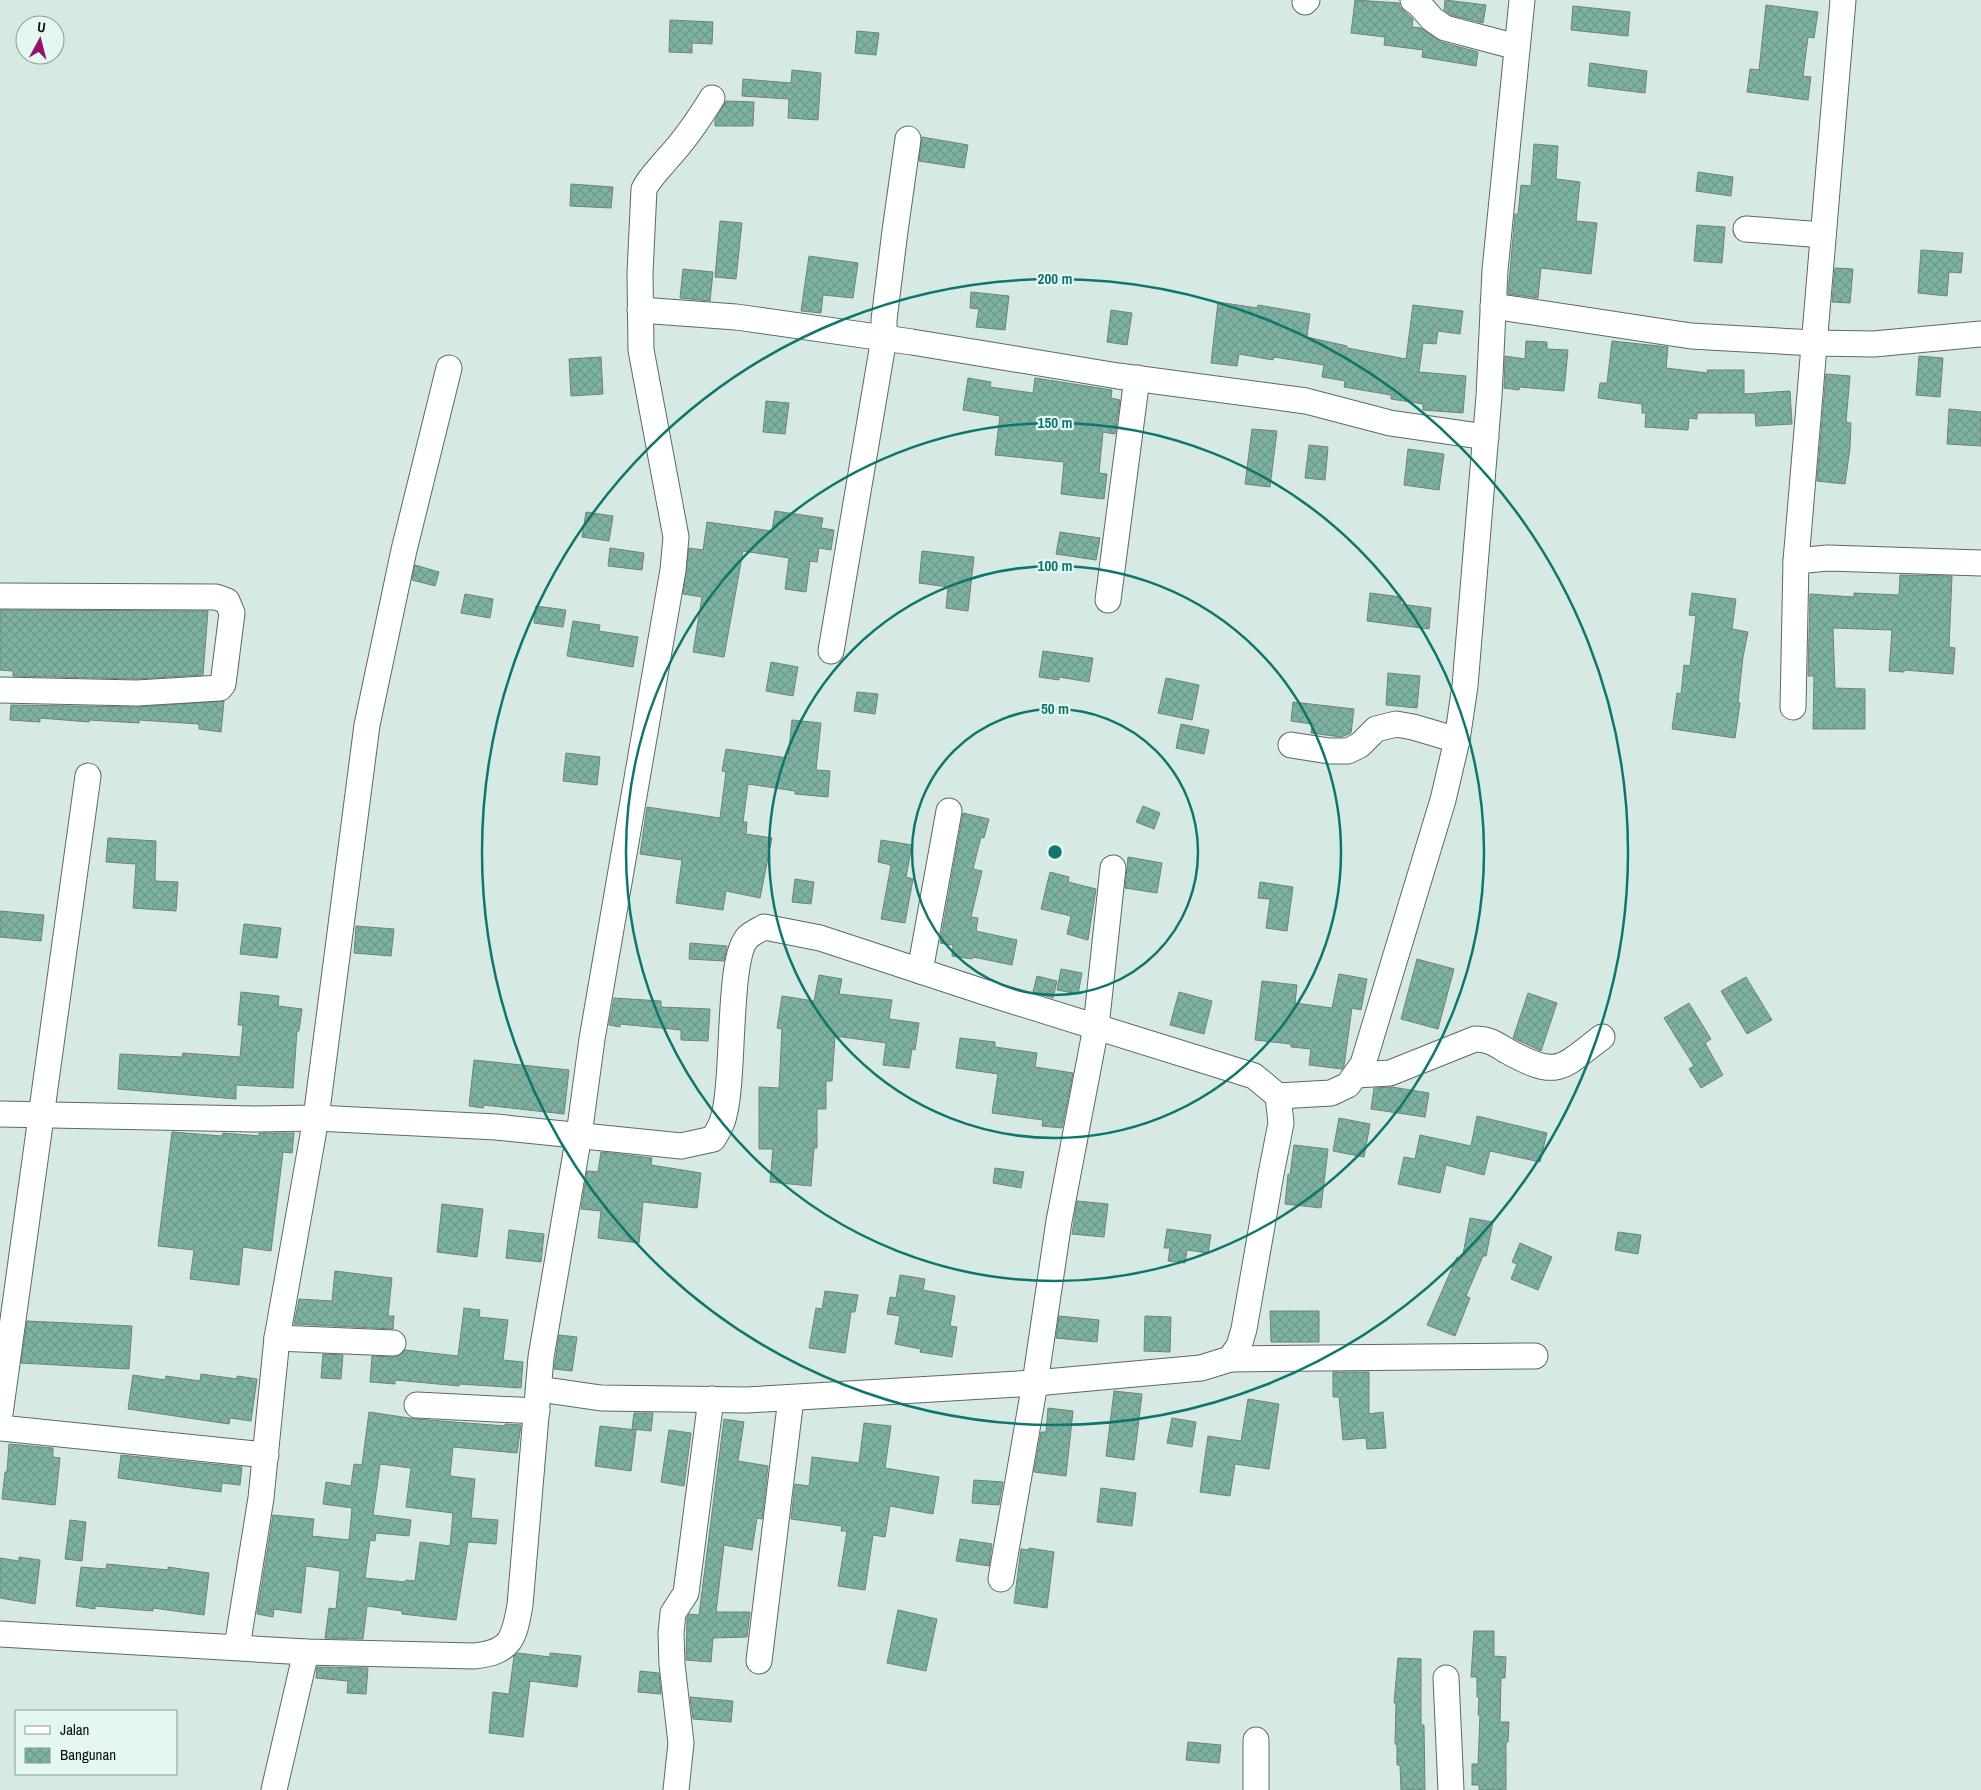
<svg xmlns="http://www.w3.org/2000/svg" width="1981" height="1790" font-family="'Archivo Narrow',sans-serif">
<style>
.building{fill:url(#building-cross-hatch);stroke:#71827c;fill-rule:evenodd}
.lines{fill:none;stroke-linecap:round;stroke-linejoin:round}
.minor-casing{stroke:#596a64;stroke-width:27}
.minor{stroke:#fff;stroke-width:25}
.ring{fill:none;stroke:#0f766e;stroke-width:2.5}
.centre{fill:#0f766e;stroke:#e4f7f0;stroke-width:2.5}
.ring-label{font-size:15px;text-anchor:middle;font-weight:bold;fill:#0f766e;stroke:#e4f7f0;stroke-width:4.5;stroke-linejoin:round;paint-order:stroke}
</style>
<defs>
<pattern id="building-cross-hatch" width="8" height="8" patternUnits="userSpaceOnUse" patternTransform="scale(1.25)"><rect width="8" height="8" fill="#7eb3a1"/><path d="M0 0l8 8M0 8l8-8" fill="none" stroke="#6c9989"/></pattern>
</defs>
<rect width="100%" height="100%" fill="#d6eae3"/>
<g class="building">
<path d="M1355,0L1399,3L1400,7L1413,19L1412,27L1421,28L1441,42L1478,52L1476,66L1422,57L1423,50L1384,45L1385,37L1351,33Z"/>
<path d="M1445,0L1486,5L1483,23L1451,15L1444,10Z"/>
<path d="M1766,5L1818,12L1814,38L1808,37L1803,76L1811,77L1808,100L1747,92L1750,69L1759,70Z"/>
<path d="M1573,6L1630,12L1628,36L1571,30Z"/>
<path d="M670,20L713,22L712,44L692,43V53L669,52Z"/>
<path d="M857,31L879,33L876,55L855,53Z"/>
<path d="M1590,63L1647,71L1645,93L1588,86Z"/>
<path d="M792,70L821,73L818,120L788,118L789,99L742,96L743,79L791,83Z"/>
<path d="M726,101L754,102L753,126H715V120Z"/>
<path d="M922,137L968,145L964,168L919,161Z"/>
<path d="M1534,144L1558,146L1556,179L1580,182L1576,221L1597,223L1591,274L1541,268L1538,298L1508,294L1515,214H1518L1521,185L1531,186Z"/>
<path d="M1698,172L1733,177L1731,196L1696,191Z"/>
<path d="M571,184L613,187L611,208L570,206Z"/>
<path d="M720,221L742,223L736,279L715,277Z"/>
<path d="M1697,225L1725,227L1722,263L1694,261Z"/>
<path d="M1921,250L1963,253L1961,273L1949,272L1947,296L1918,293Z"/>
<path d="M809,256L858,263L853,298L823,295L821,313L801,311Z"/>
<path d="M1835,268L1853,269L1850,303L1832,302Z"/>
<path d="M683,269L713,272L710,301L680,298Z"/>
<path d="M971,292L1009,296L1005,330L976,327L979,309L970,308Z"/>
<path d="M1218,302L1257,308L1258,305L1310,314L1307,337L1347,346V348L1406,359L1413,305L1463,311L1460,334L1438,331L1436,344L1423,343L1419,372L1466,376L1463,413L1423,410V404L1391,399V395L1344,387L1345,381L1322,377L1324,365L1274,357L1273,360L1239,354L1237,366L1211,363Z"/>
<path d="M1111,310L1132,313L1127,345L1107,342Z"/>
<path d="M1526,341L1547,342V349L1568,350L1564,391L1520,387L1519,390L1504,388L1505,356L1525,359Z"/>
<path d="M1612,341L1668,347L1666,368L1708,373L1707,370H1744V394L1790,391L1792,424L1756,426L1755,413H1697V419L1689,418L1688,430L1645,427L1646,413H1642V404L1598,398L1600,383H1607Z"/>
<path d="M1919,356L1943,358L1940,397L1916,395Z"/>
<path d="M601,357L603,394L571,396L569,359Z"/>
<path d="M1826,374L1850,376L1846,422L1851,423L1850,448L1845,484L1817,481Z"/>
<path d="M968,378L991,382L990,387L1033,393L1035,378L1112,390L1111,398L1120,400L1115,434L1103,432L1099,473L1107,474L1104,499L1061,494L1064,462L995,455L1000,416L963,410Z"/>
<path d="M766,401L789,403L785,434L763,432Z"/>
<path d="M1949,409L1981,412V446L1947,444Z"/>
<path d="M1252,429L1277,431L1270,487L1245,484Z"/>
<path d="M1309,445L1328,447L1325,480L1305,478Z"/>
<path d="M1408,449L1444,454L1439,490L1404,485Z"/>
<path d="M775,511L823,518L821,528L834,530L831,550L819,548L817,562L810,561L806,592L785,589L789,558L743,551L724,657L693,652L702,597L683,594L689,548L703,550L707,522L772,531Z"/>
<path d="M586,512L613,516L609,541L582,537Z"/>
<path d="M1060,532L1100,538L1096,560L1056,554Z"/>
<path d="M610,548L644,553L642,570L608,566Z"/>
<path d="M922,551L974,557L968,611L946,608L948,587L919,583Z"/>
<path d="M415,565L439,572L435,586L412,580Z"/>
<path d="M1900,575L1952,576L1949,647L1955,648L1953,674L1904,670V672L1889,671L1892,630L1833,628L1835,688L1865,689V729H1813L1814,676H1808L1810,594L1854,597V593L1899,595Z"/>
<path d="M1370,593L1401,597L1400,604L1431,608L1429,629L1367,621Z"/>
<path d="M1692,593L1736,599L1732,629L1748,632L1743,657L1738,702L1740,703L1735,738L1672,729L1677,693L1681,694L1684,665L1690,666L1696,616L1689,615Z"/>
<path d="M465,594L493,599L490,618L461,613Z"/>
<path d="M536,606L566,610L563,627L534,623Z"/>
<path d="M0,610L208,611L203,675L137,679L13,676V671L0,670Z"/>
<path d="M573,621L600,625L599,631L638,637L633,667L567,656Z"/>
<path d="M1043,651L1093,658L1089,682L1059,677V680L1039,677Z"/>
<path d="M771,662L798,667L793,696L766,691Z"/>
<path d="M1388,673L1420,676L1417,708L1386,705Z"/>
<path d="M1166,678L1199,685L1192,720L1158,713Z"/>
<path d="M857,692L878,694L875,714L854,711Z"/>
<path d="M224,701L221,732L199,729V724L139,720V723L89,720V722L40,718V722L10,720L11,705L137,707Z"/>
<path d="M1293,702L1354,709L1351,733L1341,737L1311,733L1312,724L1291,721Z"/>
<path d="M792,720L821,723L816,770L830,771L828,797L795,794V791L748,784L743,822H747L746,834L772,838L760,898L726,891L723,910L676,903L682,860L640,854L647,807L720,818L726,772L722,771L726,749L788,758Z"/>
<path d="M1181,724L1209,730L1204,754L1176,748Z"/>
<path d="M566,753L600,757L597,785L563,781Z"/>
<path d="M1143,806L1160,813L1154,829L1136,822Z"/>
<path d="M963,813L989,819L984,838L981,837L973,869L982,871L971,917L978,918L976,931L1017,940L1012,965L973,957L972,959L952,956L953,945L940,943Z"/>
<path d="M108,838L156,841L155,881L178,882L176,911L133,908L136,864L106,862Z"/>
<path d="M881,840L912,845L906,877L913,879L905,923L881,919L891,865L878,862Z"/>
<path d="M1128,857L1162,863L1157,893L1125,888Z"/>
<path d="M1050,872L1069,877L1068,882L1096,889L1088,940L1067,934L1071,916L1041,909Z"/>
<path d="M795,879L814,882L811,904L792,902Z"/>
<path d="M1260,882L1293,887L1287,931L1266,928L1270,899L1258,898Z"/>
<path d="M0,911L44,915L41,941L0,937Z"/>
<path d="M244,924L281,928L277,958L240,954Z"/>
<path d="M356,926L394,929L391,956L354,953Z"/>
<path d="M690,943L727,946L724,961L689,959Z"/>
<path d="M1417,959L1454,969L1438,1029L1401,1019Z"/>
<path d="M1061,969L1082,973L1078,994L1057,990Z"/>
<path d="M1339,974L1367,979L1361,1010L1352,1008L1344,1066L1342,1069L1309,1065L1311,1049L1291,1047V1044L1255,1040L1262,981L1297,985L1295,1003L1332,1008Z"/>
<path d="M819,975L842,979L839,994L892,1000L889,1019L919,1023L915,1050L912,1049L909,1068L883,1065L886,1043L835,1036L832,1081H826V1109H817V1148H814L811,1186L770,1182L773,1149H759V1087L779,1088L782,1029L777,1028L782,996L814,1001Z"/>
<path d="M1037,976L1057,981L1053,998L1033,992Z"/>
<path d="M1746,977L1772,1020L1747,1034L1721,991Z"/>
<path d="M241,992L279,996L278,1006L302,1009L299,1031H297L293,1088L236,1085V1099L118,1089L120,1054L182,1057L183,1053L240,1057L243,1025H238Z"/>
<path d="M1179,992L1212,1001L1204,1034L1170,1025Z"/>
<path d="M1528,993L1557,1003L1541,1051L1513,1038Z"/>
<path d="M614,998L661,1001V1007L710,1009L708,1041L681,1040V1030L620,1024V1027L609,1025Z"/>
<path d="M1689,1003L1711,1039L1705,1043L1723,1075L1701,1088L1689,1069L1694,1066L1664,1018Z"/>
<path d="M960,1038L995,1042V1047L1037,1053L1035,1067L1073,1073L1062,1128L1042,1126L1043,1120L992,1113L998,1074L956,1068Z"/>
<path d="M474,1060L569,1070L564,1114L484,1105L483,1108L469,1106Z"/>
<path d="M1392,1087L1429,1093L1425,1117L1371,1109L1374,1088Z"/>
<path d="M1477,1116L1547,1133L1540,1162L1490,1151L1484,1175L1446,1165L1440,1193L1398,1184L1404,1157L1415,1159L1420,1135L1471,1146Z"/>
<path d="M1339,1118L1370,1124L1364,1157L1333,1151Z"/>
<path d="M172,1132L222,1136L223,1133L259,1136V1133H294L292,1153L283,1152L271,1251L243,1247L239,1285L190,1279L194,1250L158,1246Z"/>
<path d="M1294,1145L1328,1149L1321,1208L1285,1204L1288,1174L1290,1175Z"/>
<path d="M601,1152L652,1158L651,1165L701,1173L697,1208L643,1202L639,1243L598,1238L601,1211L581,1209L587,1171L598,1172Z"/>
<path d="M995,1168L1024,1172L1021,1188L993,1183Z"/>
<path d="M1077,1201L1108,1204L1104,1237L1072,1234Z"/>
<path d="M442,1204L483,1209L477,1257L437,1252Z"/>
<path d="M1470,1218L1493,1222L1486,1256H1483L1466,1296L1470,1298L1455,1336L1427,1325L1457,1257L1462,1259Z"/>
<path d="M1167,1229L1211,1235L1208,1253L1187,1250L1185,1263L1168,1261L1170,1248H1164Z"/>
<path d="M509,1230L544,1234L541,1262L506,1258Z"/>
<path d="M1618,1232L1641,1235L1638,1254L1615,1250Z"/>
<path d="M1520,1243L1552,1257L1538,1290L1511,1279L1517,1264L1512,1262Z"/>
<path d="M335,1271L392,1278L388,1316H394L393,1329L294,1324L299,1299L332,1301Z"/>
<path d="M900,1275L925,1279L923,1290L955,1296L950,1326L957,1327L952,1357L920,1352L921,1349L895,1344L900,1316L887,1314L890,1297L896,1298Z"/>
<path d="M825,1291L858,1295L855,1312H851L845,1353L809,1348L816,1308L822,1309Z"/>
<path d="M464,1308L480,1310L479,1317L508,1320L503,1360L523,1362L521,1388L459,1384V1386L395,1380V1384L370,1382L372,1356L393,1357L400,1355L405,1350L458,1356Z"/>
<path d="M1270,1311H1319V1342H1271Z"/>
<path d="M1059,1316L1099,1320L1097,1342L1056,1338Z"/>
<path d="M1145,1316L1171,1317L1170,1352L1144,1351Z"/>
<path d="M27,1321L132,1326L129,1369L21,1363Z"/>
<path d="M559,1335L577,1337L572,1371L554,1369Z"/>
<path d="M323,1354L343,1355L341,1379L321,1378Z"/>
<path d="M1333,1372H1369V1414L1383,1412L1386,1448L1367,1449L1366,1438L1343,1440L1339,1397H1333Z"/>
<path d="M201,1374L237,1379V1376L257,1379L251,1421L230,1418L229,1424L128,1409L133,1375L165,1380L166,1376L200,1381Z"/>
<path d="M1114,1391L1142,1394L1134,1460L1106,1456Z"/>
<path d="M1248,1399L1279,1404L1269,1469L1235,1464L1230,1496L1200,1492L1208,1436L1241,1441Z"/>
<path d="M1048,1408L1073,1411L1066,1476L1034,1472L1041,1432H1046Z"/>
<path d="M369,1412L416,1419L505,1426V1424L521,1425L517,1453L453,1447L450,1476L475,1479L471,1518L498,1520L496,1544L468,1542L456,1620L402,1614V1611L367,1606L363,1639L325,1638L329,1608L336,1609L340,1571L306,1566L301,1613L274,1609L273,1617L257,1614L273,1515L314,1519L312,1536L349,1540L352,1508L323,1504L326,1482L351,1486L354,1464L362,1465ZM380,1464L411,1468L406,1507L453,1513L450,1546L420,1542L415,1581L406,1580L405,1582L365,1578L370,1540L375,1541L376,1533L409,1536L411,1520L373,1515Z"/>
<path d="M634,1413H653L651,1431L632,1429Z"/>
<path d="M1172,1418L1196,1422L1192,1447L1167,1443Z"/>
<path d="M724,1419L744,1422L738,1461L768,1466L762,1519L757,1518L752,1550L724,1545L716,1612H750L747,1637L713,1638L711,1662L686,1660L687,1618L689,1614L699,1615Z"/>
<path d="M864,1423L891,1426L885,1468L939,1477L933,1514L890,1506L885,1537L873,1535L865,1590L838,1586L847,1531H841L842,1526L791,1519L795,1484L809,1486L812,1457L859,1463Z"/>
<path d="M600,1426L636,1430L631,1471L595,1466Z"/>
<path d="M669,1430L691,1433L684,1486L661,1482Z"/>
<path d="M9,1444L53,1448V1457L60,1458L55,1505L2,1499L5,1472H7Z"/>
<path d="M121,1455L242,1467L240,1485L222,1483L221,1492L118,1478Z"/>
<path d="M974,1480L1003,1482L999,1505L972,1503Z"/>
<path d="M1101,1488L1136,1493L1132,1526L1097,1522Z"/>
<path d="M70,1520L86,1522L82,1561L65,1559Z"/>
<path d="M960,1539L992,1544L989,1566L956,1561Z"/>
<path d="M1029,1548L1054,1552L1047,1608L1014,1603L1021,1549L1029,1550Z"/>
<path d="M19,1557L40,1560L35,1604L0,1598V1558L19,1561Z"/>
<path d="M107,1564L168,1570V1567L209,1573L204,1615L153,1608V1611L95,1606V1609L76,1606L81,1567L106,1569Z"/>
<path d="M898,1610L937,1619L926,1671L887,1663Z"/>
<path d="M1474,1631H1494V1656L1506,1657L1505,1678H1501L1500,1722H1509L1508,1742H1506V1790H1479V1785H1472V1764H1478L1480,1715H1478L1479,1697H1477V1677H1471Z"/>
<path d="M518,1653L550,1657V1653L581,1656L577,1687L530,1681L523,1737L489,1733L493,1692L509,1694L514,1656Z"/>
<path d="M1398,1658L1421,1659V1725H1424L1425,1790H1401L1400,1765H1397V1745L1395,1744L1396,1703H1394Z"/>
<path d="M317,1667L368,1668L366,1694L347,1693L348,1681L316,1678Z"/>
<path d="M640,1671L659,1673L661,1694L638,1692Z"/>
<path d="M690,1697L733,1701L731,1722L693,1719Z"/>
<path d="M1188,1742L1221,1745L1219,1763L1186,1760Z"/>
</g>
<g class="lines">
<g class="minor-casing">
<g id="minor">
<path d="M1413,0L1419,4L1432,19L1445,28L1517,47"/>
<path d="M1305,2L1307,0"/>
<path d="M1746,229L1823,235"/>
<path d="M1493,306L1691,336L1814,343L1874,344L1981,334"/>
<path d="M640,310L736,317L912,342L1118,376L1306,401L1390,423L1486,437"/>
<path d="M1796,561L1843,0"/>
<path d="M0,596L216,597L227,601L232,613L223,684L220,688L137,693L0,690"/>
<path d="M1108,600L1137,378"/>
<path d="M831,651L884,338V320L895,231L908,139"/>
<path d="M1793,707L1796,561L1828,558L1981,563"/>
<path d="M1291,745L1329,751H1348L1360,745L1376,729L1396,724L1413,727L1457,740"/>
<path d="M920,971L949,811"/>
<path d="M1356,1075L1390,1073L1475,1039C1489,1039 1496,1044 1507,1051C1558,1079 1560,1069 1602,1037"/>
<path d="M1278,1096L1331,1093L1348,1085L1363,1064L1443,800L1457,740L1465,686L1489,396L1495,270L1522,0"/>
<path d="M0,1114L255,1119L316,1118L496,1127L681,1146L713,1139C716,1134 720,1128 722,1122C736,1086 726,958 748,937C752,933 759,930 764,927L820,938L984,992L1254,1076L1278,1096L1281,1123L1271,1174L1244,1329L1239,1346L1230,1359L1201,1368L1035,1383L747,1400L601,1398L539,1389"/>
<path d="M277,1338L393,1343"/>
<path d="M1230,1359L1535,1356"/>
<path d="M417,1405L537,1411"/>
<path d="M0,1414L88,776"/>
<path d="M0,1428L266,1455"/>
<path d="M1001,1579L1035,1383L1059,1221L1096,1027L1113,868"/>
<path d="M0,1634L306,1652L474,1656C511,1652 514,1639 520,1605L541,1357L579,1135L592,1039L673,570L676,537L641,350L640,273L644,189C650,177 659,169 668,158C685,140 699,119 712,98"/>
<path d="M237,1647L261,1498L277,1338L316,1118L367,725L404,550L449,368"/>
<path d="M759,1661L791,1398"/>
<path d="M1446,1678L1451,1790"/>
<path d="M1256,1740V1790"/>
<path d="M274,1790L306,1652"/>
<path d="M676,1790L681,1743L672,1664L671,1633L673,1613L686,1593L711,1399"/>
</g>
</g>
<use href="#minor" class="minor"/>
</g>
<g class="ring">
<circle cx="1055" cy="852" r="143"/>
<circle cx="1055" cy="852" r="286"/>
<circle cx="1055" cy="852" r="429"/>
<circle cx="1055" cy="852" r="573"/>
</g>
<circle cx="1055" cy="852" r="8" class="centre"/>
<g class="ring-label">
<text x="1055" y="284">200 m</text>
<text x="1055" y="428">150 m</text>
<text x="1055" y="571">100 m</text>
<text x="1055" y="714">50 m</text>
</g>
<rect x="15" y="1710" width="162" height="65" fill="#e4f7f0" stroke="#8c9a95"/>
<rect x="25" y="1726" width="25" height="8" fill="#ffffff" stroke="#8c9a95"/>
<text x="60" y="1735" font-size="15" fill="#090f0d">Jalan</text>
<rect x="25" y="1748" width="25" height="15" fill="url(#building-cross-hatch)" stroke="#8c9a95"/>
<text x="60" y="1760" font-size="15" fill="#090f0d">Bangunan</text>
<g transform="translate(40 40) rotate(7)"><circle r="24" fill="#e4f7f0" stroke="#8c9a95"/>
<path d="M0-4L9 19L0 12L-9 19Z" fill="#961169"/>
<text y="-8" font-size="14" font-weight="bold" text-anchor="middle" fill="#090f0d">U</text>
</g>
</svg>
